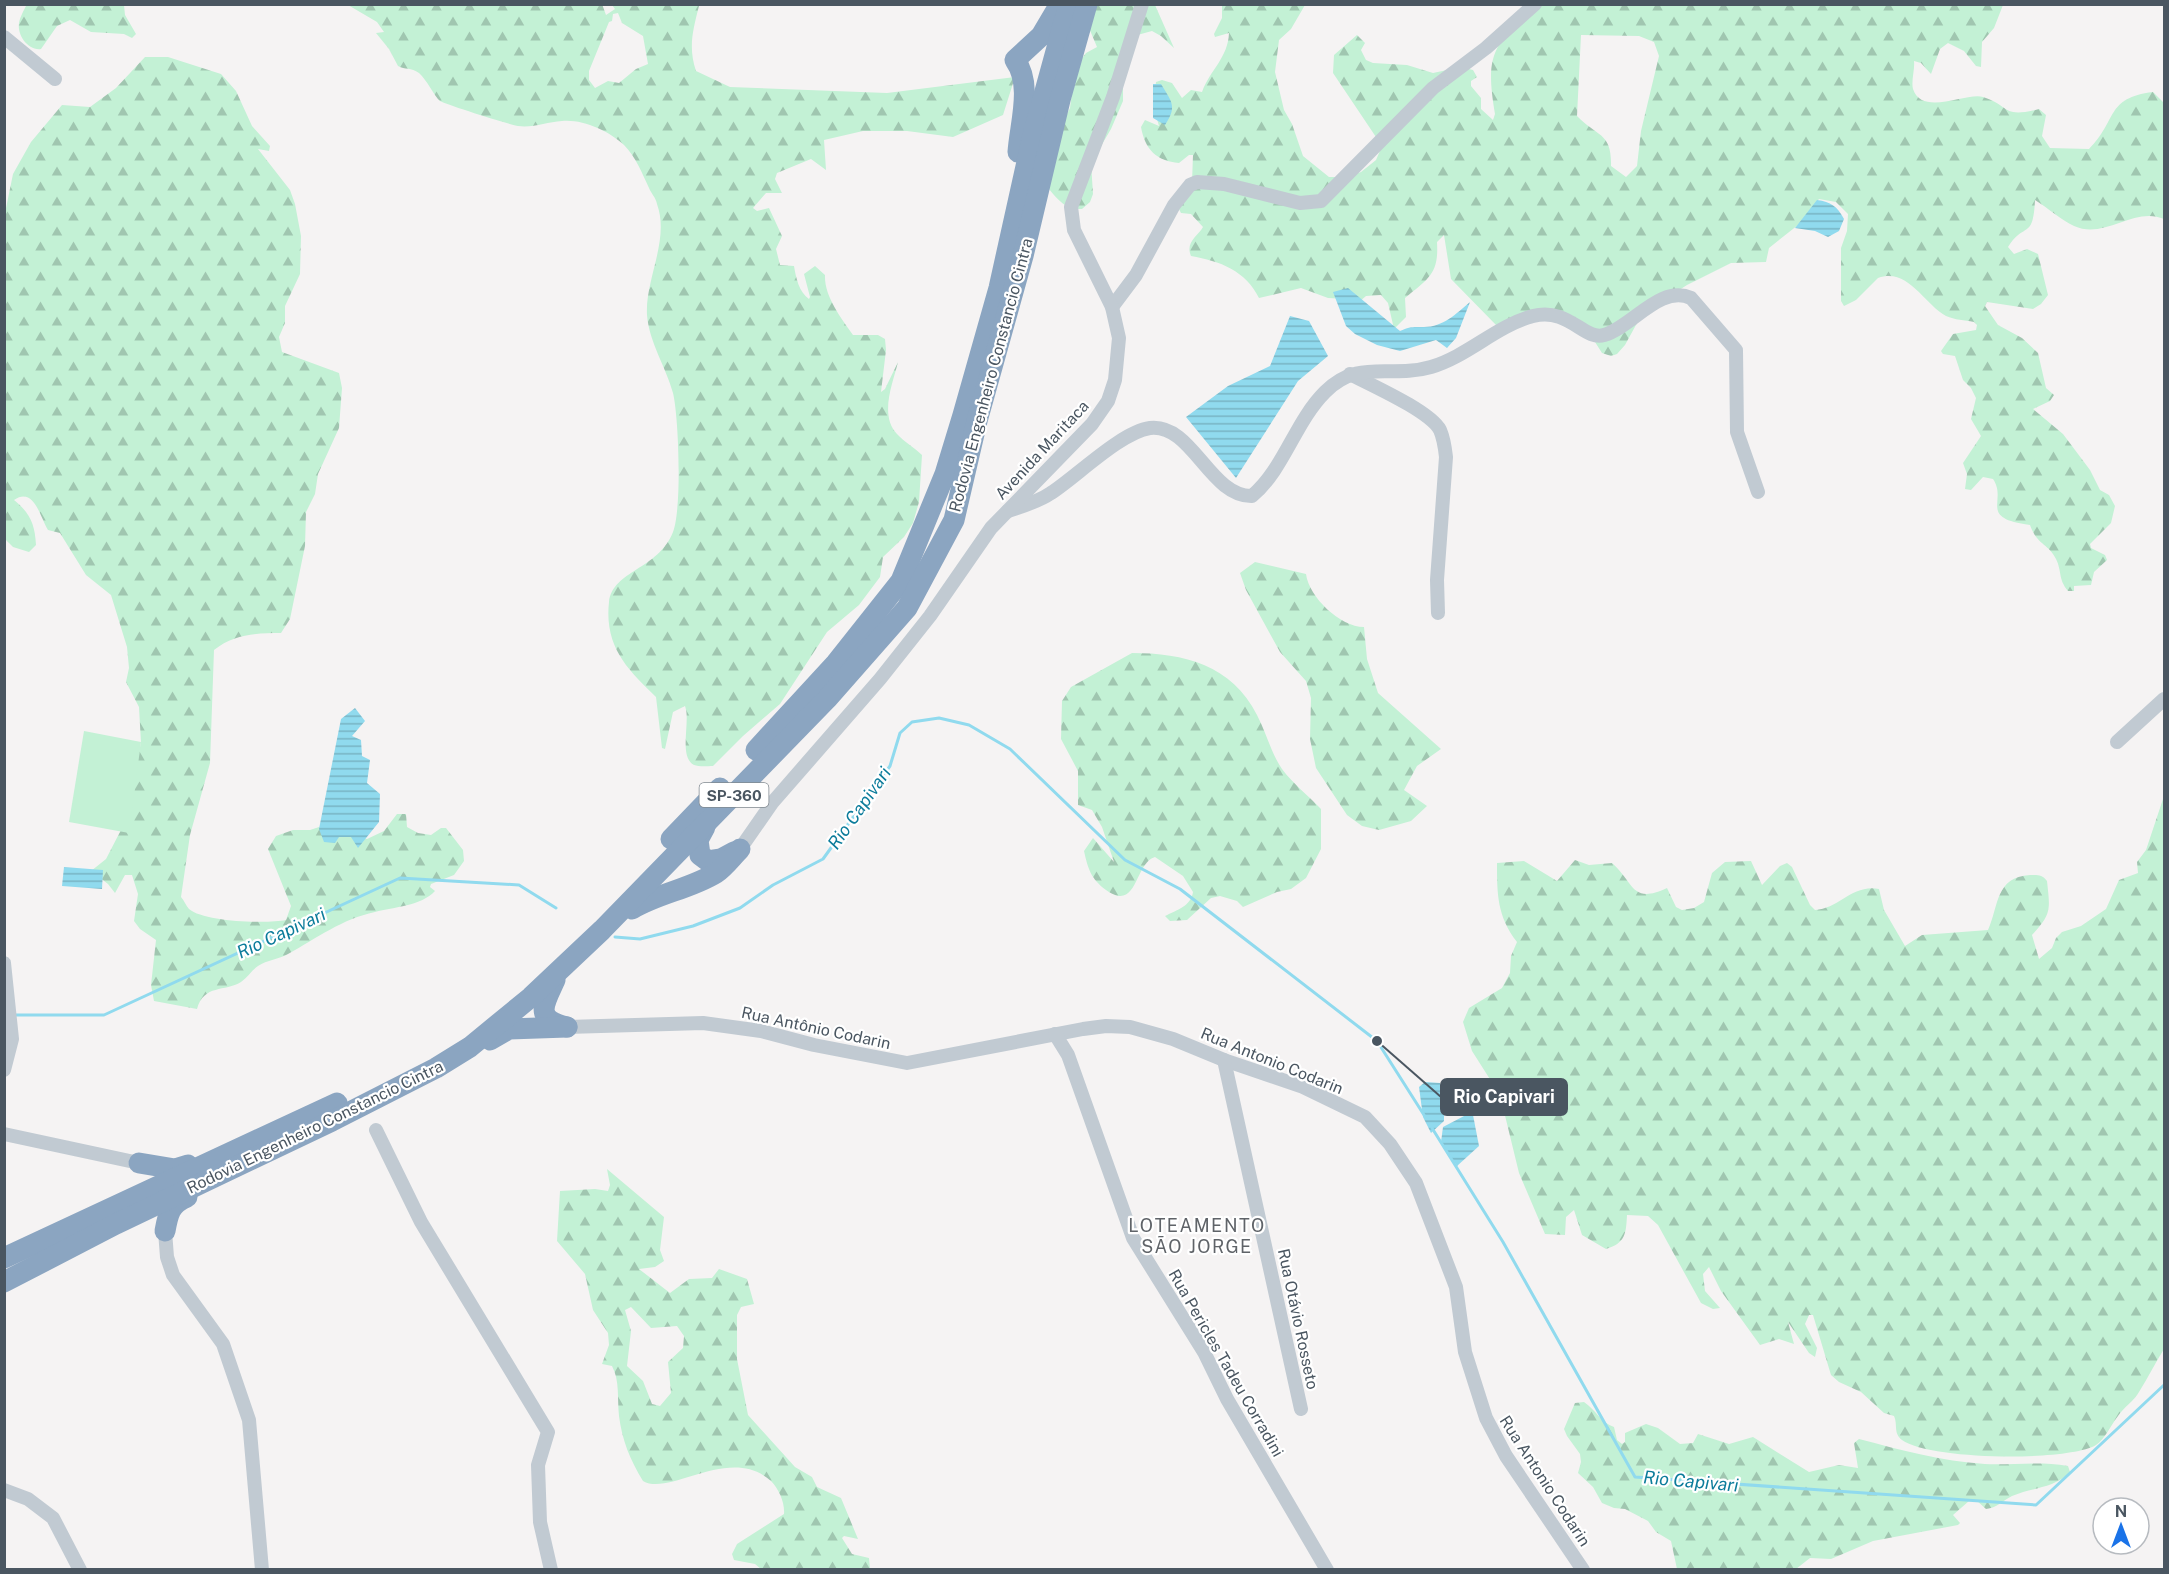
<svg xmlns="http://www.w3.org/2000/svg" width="2169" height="1574" font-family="'Public Sans',sans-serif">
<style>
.forest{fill:url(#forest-firs);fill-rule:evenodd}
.pitch{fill:#c3f1d5}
.water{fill:url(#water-rules)}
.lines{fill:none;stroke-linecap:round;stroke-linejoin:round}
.stream{stroke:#90daee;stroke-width:3}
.minor{stroke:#c1cad2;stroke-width:14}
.highway{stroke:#8ba5c1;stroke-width:21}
.labels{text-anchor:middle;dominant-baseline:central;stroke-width:4.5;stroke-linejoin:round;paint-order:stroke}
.shield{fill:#fff;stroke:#808990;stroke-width:1.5}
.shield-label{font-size:15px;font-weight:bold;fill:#4a5661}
.street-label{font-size:16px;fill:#4a5661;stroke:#fff}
.water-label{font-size:18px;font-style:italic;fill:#0c7c9b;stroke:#fff}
.neighbourhood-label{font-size:18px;letter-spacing:1.5px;fill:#5f6368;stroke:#fff}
.leader{fill:none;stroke:#4a5661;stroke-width:2}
.callout-dot{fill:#4a5661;stroke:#fff;stroke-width:2}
.callout{fill:#4a5661;stroke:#4a5661;stroke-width:2}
.callout-label{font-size:18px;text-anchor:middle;font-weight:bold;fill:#fff}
</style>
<defs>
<pattern id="forest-firs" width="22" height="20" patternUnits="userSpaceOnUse" patternTransform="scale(1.5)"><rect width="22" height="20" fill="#c3f1d5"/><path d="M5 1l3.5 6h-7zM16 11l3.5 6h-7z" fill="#a0c6b0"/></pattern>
<pattern id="water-rules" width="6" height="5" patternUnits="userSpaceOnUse" patternTransform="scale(1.5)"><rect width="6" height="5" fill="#90daee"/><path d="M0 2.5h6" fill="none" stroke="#78b4c4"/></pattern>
</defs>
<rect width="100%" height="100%" fill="#f5f3f3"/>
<g class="forest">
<path d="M27,4L124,5L125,15L136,34L132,38L124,34L91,32L70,20L57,26L41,49C29,51 17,36 19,23C20,17 24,10 27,4Z"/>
<path d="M602,4L606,15L615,9L612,5H703L699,6C693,30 688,47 696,71L730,87L887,93L1015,77L1003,115L953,137L907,131H863L824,140L826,170L811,159L777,173L775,179L782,193H766L753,208L757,211L769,208L782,236L776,249L780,265L794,266C796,278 799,292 809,299L810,297L804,274L815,266L825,275C824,296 841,318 853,335H878L885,339L886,350L881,392L885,389L898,362C893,383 879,415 897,434C904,442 914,447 922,455L919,502L913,523L904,537L883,557L880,577L859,605L827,632L780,704L743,736L713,766C708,766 699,767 694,765C678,757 691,721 685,706L673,712L665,749L662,748L656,697C628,670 604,647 609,602C613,570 658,570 673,532C682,509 679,418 673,393C666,367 649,342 647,315C645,279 670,240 657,204C656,198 651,193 649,188C642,173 636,157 624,145C609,131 583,119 562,121C547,122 533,128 518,126C511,125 444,104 440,101C434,96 427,80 419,73C411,67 405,70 398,66L389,49L376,33L384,32L377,22L348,5ZM618,13L622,23L643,36L648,64L636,69L619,83L608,81L595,88L589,80V71L609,22L612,21L613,14Z"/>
<path d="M1091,5H1155L1174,48L1161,36L1152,31L1130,37L1123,54V101L1111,129L1091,163L1093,194L1090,202L1082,209C1066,210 1059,201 1049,189L1060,128L1070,108L1075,68L1086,53L1097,47L1089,28Z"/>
<path d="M1222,5H1305L1291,29L1279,40L1275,72L1284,110L1292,124L1303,156L1329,177H1347L1361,172L1376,160L1382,146L1333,73L1334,55L1357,35L1365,43L1361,50L1366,60L1373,63L1407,65L1433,73L1461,67L1473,70L1477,77L1471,81V86L1481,98V109L1493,120L1495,114C1485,55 1493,49 1529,5H2003L1994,28L1982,42L1981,67L1976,66L1964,51L1948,43L1940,49L1931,74L1921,63L1914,61C1915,69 1911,81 1913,89C1922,117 1967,92 1983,97C2010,105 2001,119 2039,109L2046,115L2042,136L2050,148L2089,149C2118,120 2105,98 2153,92L2164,103V219C2134,206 2105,240 2074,226C2061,220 2048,208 2035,200C2033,241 2024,221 2008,247L2014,254L2027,249L2038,254L2048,295L2041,304L2033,309L1987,302L1985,306L1998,325L2022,338L2038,353L2046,388L2054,395L2050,401L2033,409L2063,434L2090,470L2100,490L2109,495L2115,506L2111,523L2090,544L2091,548L2105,555L2107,560L2094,572L2091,585L2074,586V591H2068C2058,579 2062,571 2056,559C2048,543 2037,545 2030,525C1977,518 2008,501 1993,479L1983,477L1971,490L1965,489L1967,474L1963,463L1981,436L1971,419L1976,398L1971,388L1963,380L1955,356L1943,354L1941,351L1953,334L1976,330L1977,325L1974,322C1964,320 1955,320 1946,316C1924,304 1908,267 1878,278L1856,300L1844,306L1841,301V248L1847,231L1848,214L1836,202L1819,199L1798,225L1769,248L1766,262L1731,263L1687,285L1642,314L1625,345L1617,354L1611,356L1602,353L1595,342L1547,317L1498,327L1451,279L1444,235L1437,242C1439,274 1429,278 1405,298L1406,317L1394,329L1388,303L1381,295L1366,296L1358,303L1347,299L1328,298L1301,288L1259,298C1246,271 1220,261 1191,256C1185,242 1198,236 1203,227L1191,214L1181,213L1179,209L1192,182L1193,155H1189L1179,163C1157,161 1145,150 1141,127L1145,120L1159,126L1153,105L1156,82L1162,80L1172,83L1182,98L1191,90L1202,92C1210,70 1228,58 1229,33L1215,37L1214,34L1222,18ZM1581,35L1639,36L1654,42L1659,56L1641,131L1637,166L1626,177L1611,166C1612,132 1597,137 1577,116Z"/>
<path d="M145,57H168L221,74L236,91L252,126L270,146L269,151L258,149L290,190L295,204L301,236L300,274L285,306V323L279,337L282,352L339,373L342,388L339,428L318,474L315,494L306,512L305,546L290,619L281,633C256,633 234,634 214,650L210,763L190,835L181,897C184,900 186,906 189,909C204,922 267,924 286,920L291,906L268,849L276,836L293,830H310L325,825L367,839L384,831L397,814H406L407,827L418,833L431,835L441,828H446L463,850L464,861L454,875L431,884L430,887L435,891C421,906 394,907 375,912C342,919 317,938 288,954C279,959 267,960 258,966C252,970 248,977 241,982C225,992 204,984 197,1009L154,1001L151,985L156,940L140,929L134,921L138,894L132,875H125L115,893L108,884L91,871L106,859L121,830L141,743L139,707L126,682L129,668L127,647L111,595L86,575L60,533L48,530C40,517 34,486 14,500C30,513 35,524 36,545L29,552L13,547L5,539L4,218L13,174L31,142L62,105L90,107L116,88Z"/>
<path d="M1255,562L1306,574C1309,597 1340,627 1364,627L1367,659L1378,693L1441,749L1417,766L1404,790L1427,806L1411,821L1379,830L1362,826L1347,815L1316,768L1310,739L1311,698L1306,681L1280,652L1246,590L1240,573Z"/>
<path d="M1132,653C1184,653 1232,665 1257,715C1266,732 1271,753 1282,769C1293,784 1308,795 1321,809V849L1306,878L1291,889L1277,892L1243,907L1237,901L1220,896L1211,898L1187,920L1170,921L1165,916C1177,910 1191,906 1193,892L1183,876L1155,857C1134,863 1138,913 1106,890C1091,879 1088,869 1084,851L1093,838L1114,862L1102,827L1092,810L1078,805V771L1061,739L1062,701L1071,687Z"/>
<path d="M2164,796V1349C2155,1363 2148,1378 2139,1392C2134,1401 2124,1407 2118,1416C2111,1425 2105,1439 2096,1445C2067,1462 1929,1460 1902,1440C1893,1433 1898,1425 1894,1416L1884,1413L1861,1392L1839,1382L1831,1375L1813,1315H1809L1805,1324L1817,1348L1815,1357L1809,1353L1788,1322L1794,1344L1779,1339L1760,1345L1721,1291L1709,1267L1703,1274L1705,1291L1720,1308L1713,1309L1701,1303L1658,1225L1648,1216L1627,1215C1626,1233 1626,1243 1606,1249L1582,1235L1574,1210L1566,1217L1565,1235L1545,1234L1519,1173L1500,1095L1472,1051L1463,1022L1469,1008L1502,988L1510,973L1511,956L1517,942C1497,916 1497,894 1497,863L1524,861L1557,881L1575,860L1589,865L1612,863C1634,882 1631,905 1667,888L1676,907L1682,910L1694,908L1704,902L1712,873L1725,862L1751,861L1762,885L1780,866L1787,863L1792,867L1810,905L1815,910C1839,909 1852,884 1879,889L1884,910L1905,946L1922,935L1988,930C1999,906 1995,877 2030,875C2037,875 2042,874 2047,881C2050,909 2052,914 2032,935L2039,959L2052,948L2056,938L2062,932L2081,926L2106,909L2119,880L2138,873L2137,862L2146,850Z"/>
<path d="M607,1169L664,1217L660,1250L664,1261L655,1267L639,1269L670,1293L689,1279L712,1278L719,1269L747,1279L754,1304L741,1307L737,1315V1359L748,1415L795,1467L812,1477L817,1487L841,1498L858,1539L844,1536L842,1538L852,1554L869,1558L870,1569H761L755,1564L734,1560L732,1554L737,1544L784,1514C785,1503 779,1489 771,1481C730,1444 670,1497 643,1481C630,1460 622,1440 619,1416C617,1398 620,1381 612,1366L602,1364L609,1345L608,1333L593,1310L585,1274L557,1241L560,1191L595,1189L608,1191L610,1185ZM631,1307L651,1328L677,1326L684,1336L683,1348L668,1362L671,1393L660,1406L652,1404L643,1381L627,1366L631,1331L625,1310Z"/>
<path d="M1584,1402C1596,1410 1601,1423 1614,1427L1617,1440L1622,1444L1625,1442V1433L1646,1424L1658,1428L1680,1444L1693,1443L1698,1434L1729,1444L1753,1437L1809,1472L1839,1465L1858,1468L1854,1443L1859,1439C1901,1450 1941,1461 1985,1464C2013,1465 2041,1461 2068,1466L2070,1472C2053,1489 2033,1487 2012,1496C2002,1501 1997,1508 1986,1509L1976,1500L1969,1501L1953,1515L1960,1523L1958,1525L1873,1541L1831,1559L1810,1558L1796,1569H1677L1671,1541L1656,1532L1648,1521L1625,1509L1614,1508L1602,1503L1593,1487L1578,1473L1581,1462L1580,1454L1567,1436L1564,1429L1575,1403Z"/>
</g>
<path class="pitch" d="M84,731L141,742L129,833L69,822Z"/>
<g class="water">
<path d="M1153,84H1161C1171,101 1178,106 1165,125L1153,118Z"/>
<path d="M1817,200C1831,202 1837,206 1844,219L1839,231L1828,237L1815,231L1795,228Z"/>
<path d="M1348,288L1400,331C1410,326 1414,327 1424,327C1443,327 1456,314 1470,302L1456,338L1447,348L1436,340L1400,351L1377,345L1355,334L1346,326L1333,292Z"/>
<path d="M1290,316L1309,321L1328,356L1298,381L1236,478L1186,417L1228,386L1270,366Z"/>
<path d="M355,708L365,721L352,736L361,740L362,756L370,760L367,783L380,794L379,822L358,848L351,837H339L335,843L324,842L319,829L341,719Z"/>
<path d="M64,867L103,870L102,889L62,886Z"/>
<path d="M1425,1082L1440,1083L1444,1100V1121L1431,1133L1423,1117L1419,1087Z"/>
<path d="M1466,1115H1473L1479,1146L1457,1166L1441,1142L1443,1127Z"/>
</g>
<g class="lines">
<g class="stream">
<path d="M615,937L640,939L693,926L740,908L773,885L823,859L890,766L900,733L912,722L939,718L969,725L1010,749L1125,860L1180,889L1377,1041L1424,1115"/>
<path d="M13,1015H104L400,878L519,885L556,908"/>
<path d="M1432,1128L1503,1242L1635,1477L2036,1505L2164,1385"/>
</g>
<g class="minor">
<path d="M4,37L55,79"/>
<path d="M1112,307L1136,275L1174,205L1190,185L1197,182L1224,184L1300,203L1321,201L1433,88L1486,48L1535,4"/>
<path d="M1350,374C1371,385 1430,411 1440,430C1444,439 1445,448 1446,457L1437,580L1438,613"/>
<path d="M1008,511C1023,506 1038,502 1051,493C1076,477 1121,432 1150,428C1192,423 1210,497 1252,496C1284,469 1295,422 1325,392C1359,358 1390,379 1431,367C1468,356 1496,326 1533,316C1569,307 1584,341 1604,335C1632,327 1660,284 1691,298L1736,350L1737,432L1758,492"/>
<path d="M2117,742L2164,699"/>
<path d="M740,849L772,803L880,679L930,616L991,528L1092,424L1108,401L1115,380L1119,338L1112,307L1074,230L1071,207L1113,97L1142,4"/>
<path d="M4,963L12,1039L4,1070"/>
<path d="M567,1027L703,1023L761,1031L814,1045L907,1063L1083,1029L1106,1026L1130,1027L1173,1039L1224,1060L1303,1087L1365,1117L1390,1144L1416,1183L1456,1287L1465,1352L1486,1418L1506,1456L1583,1570"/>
<path d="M1055,1034L1068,1055L1133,1238L1204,1352L1227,1399L1327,1570"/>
<path d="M1224,1060L1301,1409"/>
<path d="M376,1130L421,1222L548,1432L538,1465L540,1522L551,1570"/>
<path d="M4,1134L139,1163"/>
<path d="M165,1231L167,1257L173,1275L223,1344L249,1420L262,1570"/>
<path d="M4,1490L28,1499L53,1518L80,1570"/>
</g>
<g class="highway">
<path d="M1018,152C1020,123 1033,85 1015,60L1041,36L1060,4"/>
<path d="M756,750L836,663L901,581L945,474L963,415L999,288L1033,135L1069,4"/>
<path d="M705,827L698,840L700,855L708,861L721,859L734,852"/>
<path d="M671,839L720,788"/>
<path d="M632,909C659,893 690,889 716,873C725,867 732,857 740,849"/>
<path d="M555,980C544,1004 533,1019 567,1027"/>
<path d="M490,1040L509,1029L567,1027"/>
<path d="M139,1163L175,1169L188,1165"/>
<path d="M165,1231C168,1214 170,1204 187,1197"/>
<path d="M4,1258L337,1103"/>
<path d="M4,1282L116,1224L332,1121L436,1068L470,1047L531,997L602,930L827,699L907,608L954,520L977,421L1023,256L1060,100L1087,4"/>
</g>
</g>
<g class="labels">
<rect class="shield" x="699.5" y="783" width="69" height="24" rx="4.5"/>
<g class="shield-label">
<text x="734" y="795">SP-360</text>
</g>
<g class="street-label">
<text transform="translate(991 375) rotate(-75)">Rodovia Engenheiro Constancio Cintra</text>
<text transform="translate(1042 450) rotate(-47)">Avenida Maritaca</text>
<text transform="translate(816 1028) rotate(12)">Rua Antônio Codarin</text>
<text transform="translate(1272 1061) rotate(22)">Rua Antonio Codarin</text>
<text transform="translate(315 1127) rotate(-26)">Rodovia Engenheiro Constancio Cintra</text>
<text transform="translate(1298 1319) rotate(78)">Rua Otávio Rosseto</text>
<text transform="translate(1226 1363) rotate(60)">Rua Pericles Tadeu Corradini</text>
<text transform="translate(1545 1481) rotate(57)">Rua Antonio Codarin</text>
</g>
<g class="water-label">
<text transform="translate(859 808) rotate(-55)">Rio Capivari</text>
<text transform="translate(281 933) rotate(-25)">Rio Capivari</text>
<text transform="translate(1691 1481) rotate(5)">Rio Capivari</text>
</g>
<g class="neighbourhood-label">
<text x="1197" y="1225">LOTEAMENTO<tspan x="1197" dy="21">SÃO JORGE</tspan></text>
</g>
</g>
<path class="leader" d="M1377 1041L1441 1097"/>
<circle class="callout-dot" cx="1377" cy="1041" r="6"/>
<rect class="callout" x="1441" y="1079" width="126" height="36" rx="6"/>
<g class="callout-label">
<text x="1504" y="1103">Rio Capivari</text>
</g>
<rect width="2169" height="1574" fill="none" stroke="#4a5661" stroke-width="12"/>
<g transform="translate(2121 1526)"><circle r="28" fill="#ffffff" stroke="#b7bbc0" stroke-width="1.5"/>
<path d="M0-4.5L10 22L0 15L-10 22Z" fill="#1a73e8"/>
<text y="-9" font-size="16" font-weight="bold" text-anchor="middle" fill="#4a5661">N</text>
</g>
</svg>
